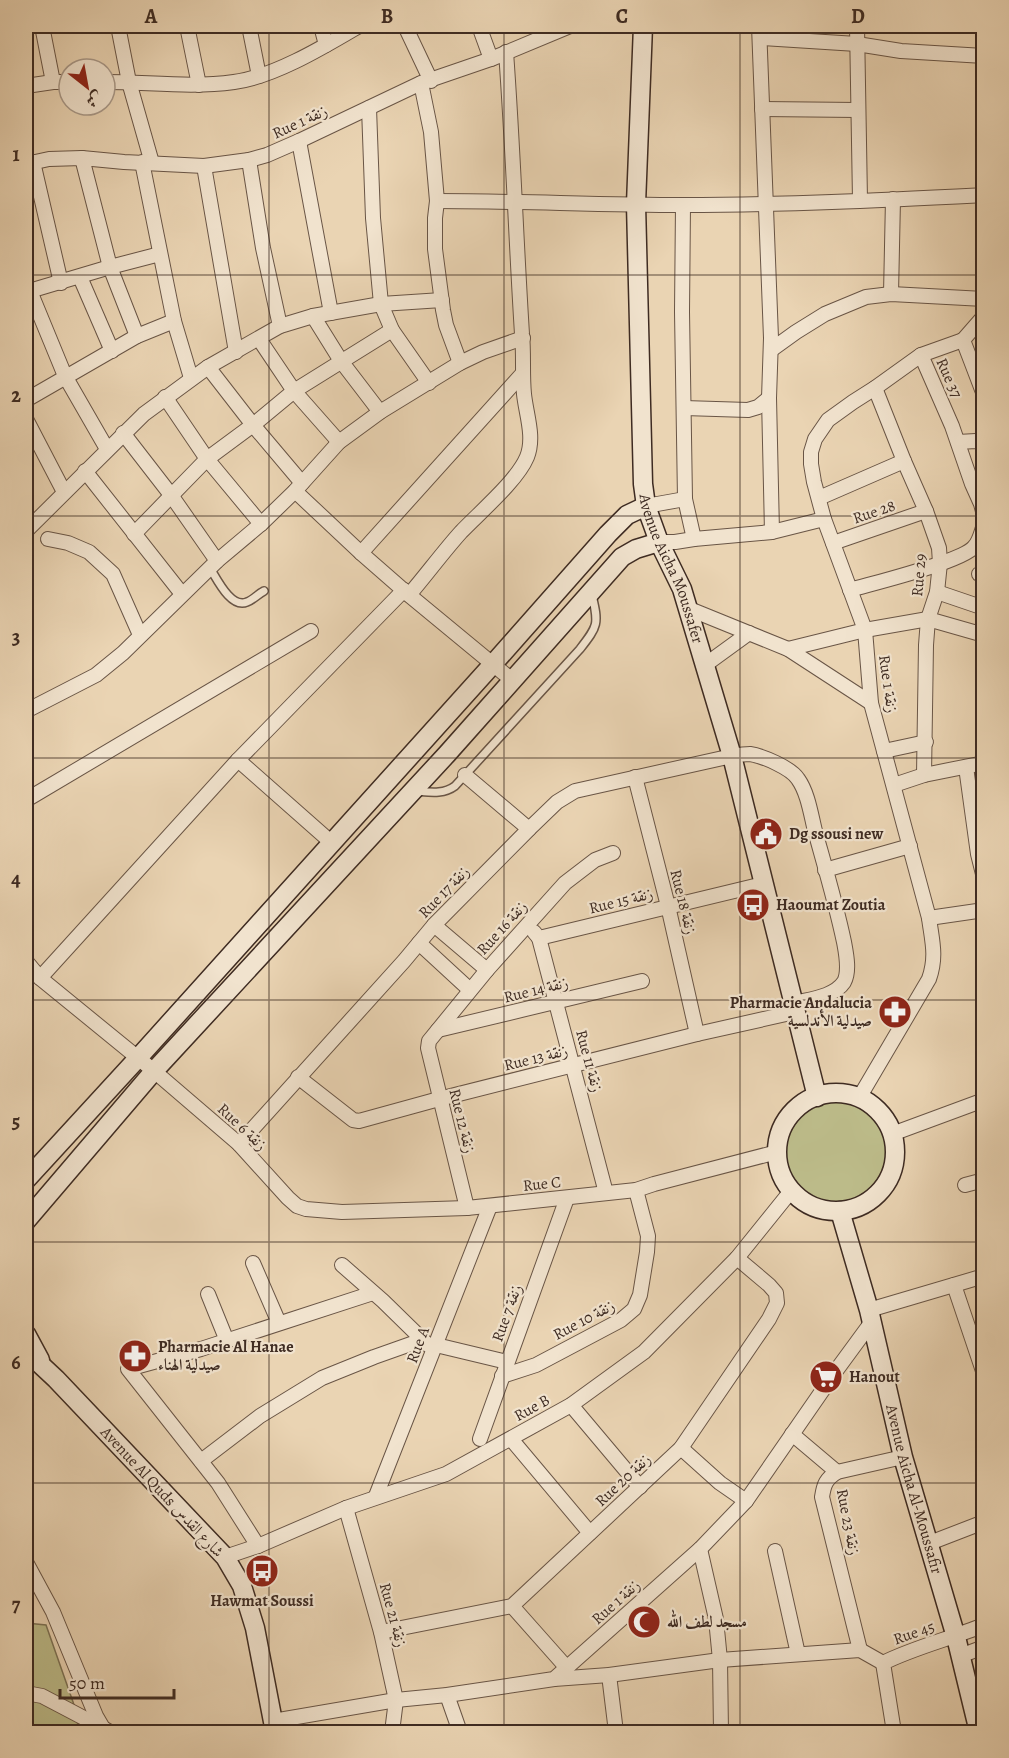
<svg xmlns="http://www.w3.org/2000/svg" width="1009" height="1758" font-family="Alegreya,Amiri,serif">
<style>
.green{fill:#bcbb89;stroke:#7d7356;stroke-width:1.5}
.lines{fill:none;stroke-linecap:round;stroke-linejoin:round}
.lane-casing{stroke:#695546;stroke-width:10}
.street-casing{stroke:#695546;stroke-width:16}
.secondary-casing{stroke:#3e2b22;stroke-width:21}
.lane{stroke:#f1e3ce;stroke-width:7}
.street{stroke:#f1e3ce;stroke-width:14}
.secondary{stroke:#f1e3ce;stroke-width:18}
.grid{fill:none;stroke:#3e2b22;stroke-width:1.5;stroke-opacity:0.55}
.labels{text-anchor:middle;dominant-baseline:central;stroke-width:4.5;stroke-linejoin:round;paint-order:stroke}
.street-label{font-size:16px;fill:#3e2b22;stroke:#f1e3ce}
.poi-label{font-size:16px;font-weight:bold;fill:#3e2b22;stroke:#f1e3ce;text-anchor:start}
.neatline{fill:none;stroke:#3e2b22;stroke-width:2}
.grid-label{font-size:20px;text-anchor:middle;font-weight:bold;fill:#3e2b22}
</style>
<rect width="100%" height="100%" fill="#ead4b3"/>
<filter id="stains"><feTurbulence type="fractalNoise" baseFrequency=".00333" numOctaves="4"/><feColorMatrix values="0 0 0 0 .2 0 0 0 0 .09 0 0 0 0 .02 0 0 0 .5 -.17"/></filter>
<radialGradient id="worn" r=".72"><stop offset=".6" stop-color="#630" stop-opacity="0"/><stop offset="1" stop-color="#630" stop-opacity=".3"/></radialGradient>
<g class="green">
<circle cx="835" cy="1151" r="51"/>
<path d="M26,1623L46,1625L79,1719L75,1732H26Z"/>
</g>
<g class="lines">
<g class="lane-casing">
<g id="lane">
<path d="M210,568C217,579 231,609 247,602C253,600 258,594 264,591"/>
<path d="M415,791C429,792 443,795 455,786L580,649C598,626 599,624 592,595"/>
</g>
</g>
<g class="street-casing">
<g id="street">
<path d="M42,26L53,82"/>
<path d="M118,26L129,82L152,163"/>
<path d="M187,26L199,85"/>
<path d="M249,26L259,76"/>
<path d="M321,26L326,45"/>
<path d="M405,26L431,81"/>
<path d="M479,26L491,59"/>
<path d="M759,26L771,338L769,398L772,532"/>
<path d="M857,26L860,200"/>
<path d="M761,38L857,44L901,51L984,56"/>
<path d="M105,82C148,82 191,88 234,82C274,77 325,46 359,26"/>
<path d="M421,83L431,132L437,201L435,218V249L443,310L446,325L460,363"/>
<path d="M26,86L53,82H69"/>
<path d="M369,108L373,218L381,304L392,330L429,383"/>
<path d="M762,109L858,110"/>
<path d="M299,141L331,313"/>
<path d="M82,158L110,267L137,336"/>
<path d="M249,160L263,248L280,326"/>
<path d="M33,162L61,283"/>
<path d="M142,162L174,321L191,378"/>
<path d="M26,164L49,159L82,158L124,162L204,166L249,160L267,155L299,141L421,83L491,59L570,26"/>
<path d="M204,166L236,352"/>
<path d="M437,201C519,201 601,205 683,205C783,205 883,200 984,195"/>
<path d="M683,205L682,312L685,499L694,539"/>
<path d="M80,277L112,351"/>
<path d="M30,291L65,376L107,449"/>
<path d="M26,292L110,267L160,254"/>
<path d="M891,294L893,199"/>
<path d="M313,316L341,361L380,412"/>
<path d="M259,339L294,391L339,442"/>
<path d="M963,340L984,395"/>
<path d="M963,340L984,316"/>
<path d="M771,350L796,332L825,314L866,297L891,294L984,299"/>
<path d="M921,355L952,426L972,484L981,504L984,515"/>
<path d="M208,367L253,425L302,483"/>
<path d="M875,388L904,461L926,511L939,548L940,563L937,592L928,619L926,645L924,775"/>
<path d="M165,397L207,459L261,524"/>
<path d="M26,400L137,336L174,321"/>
<path d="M684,408L748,410L758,407L769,398"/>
<path d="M26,419L64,492"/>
<path d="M123,433L171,495L217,561"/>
<path d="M958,442L976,441L984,443"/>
<path d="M85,471L182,594"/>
<path d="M295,491L361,553L409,595L512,680"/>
<path d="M819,498L904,461"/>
<path d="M646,506L685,499"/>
<path d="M26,531L144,414L208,367L280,326L313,316L381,304L442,300"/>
<path d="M134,534L207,459L253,425L294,391L392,330"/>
<path d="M48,539L68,543L89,552L113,574L140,635"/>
<path d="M659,542H675L694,539L772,532L824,519"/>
<path d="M833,543L926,511"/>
<path d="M361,553L523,373"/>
<path d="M979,574L984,576"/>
<path d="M850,590C874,583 961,562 974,547C980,541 981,532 984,525"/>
<path d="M937,592L984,608"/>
<path d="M409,595C427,574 443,552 461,532C480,512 517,481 527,457C535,437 526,414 524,394C522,374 524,354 522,334C516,240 513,146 506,52"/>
<path d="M687,608L788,649L871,703"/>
<path d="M788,649L865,630L928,619L984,635"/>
<path d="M705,665L749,633"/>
<path d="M26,711L96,675L123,653L217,561L261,524L295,491L339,442L380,412L460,363L483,352L523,338"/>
<path d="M884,751L926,742"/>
<path d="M238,760L332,843"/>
<path d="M966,767L978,854L984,878"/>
<path d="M465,775L529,829"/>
<path d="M635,777L668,906L697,1034"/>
<path d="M894,785L924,775L984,763"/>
<path d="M26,800L311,631"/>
<path d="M825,870L910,846"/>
<path d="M929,918L984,910"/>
<path d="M434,925L487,970"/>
<path d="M534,932L539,938L763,884"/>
<path d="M539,938L606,1193"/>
<path d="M419,943L470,990"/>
<path d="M26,961L40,978L154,1071L239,1144L288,1198L297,1206L306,1209L342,1212L467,1208L636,1190L654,1184L777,1152"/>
<path d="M40,978L238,760L404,590"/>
<path d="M438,1030L642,981"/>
<path d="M298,1077L353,1120L359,1121L439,1099L697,1034L795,1012"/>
<path d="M859,1098L929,979C937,956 932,941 929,918L871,703L865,630L824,519L814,482L811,464V452L815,439L828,420L853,402L875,388L921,355L963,340"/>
<path d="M892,1134L984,1100"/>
<path d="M239,1144L404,961L434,925L529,829L557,802L575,791L732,756C738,755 744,754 750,754C763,756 791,768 798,779C808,793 811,815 815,831C825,867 836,904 844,942C846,953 850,971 844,982C834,997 810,999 794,1003"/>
<path d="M965,1185L984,1180"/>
<path d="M467,1208L428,1048L429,1041L487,970L565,883L595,860L613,853"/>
<path d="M253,1263L279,1323"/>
<path d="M342,1265L383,1301L428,1345"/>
<path d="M954,1285L984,1374"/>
<path d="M208,1294L227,1341"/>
<path d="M869,1310L984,1276"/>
<path d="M436,1345L507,1362"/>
<path d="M502,1376L536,1365L621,1320L634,1309L640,1295L647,1252L648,1236L636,1190"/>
<path d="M571,1405L640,1487"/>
<path d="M792,1434L837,1472"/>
<path d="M480,1439L567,1198"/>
<path d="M511,1439L590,1533"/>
<path d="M681,1448L720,1483L746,1501"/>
<path d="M201,1461L260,1416L322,1378L374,1357L422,1340"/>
<path d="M376,1496L490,1206"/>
<path d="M346,1508L381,1632L396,1700L392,1732"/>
<path d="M927,1544L984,1522"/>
<path d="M258,1546L218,1483L128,1369L201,1349L373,1293"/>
<path d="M700,1549L716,1619L720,1660L721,1732"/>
<path d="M775,1551L798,1654"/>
<path d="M225,1557L258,1546L346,1508L446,1474L571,1405L644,1352L737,1258L791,1191"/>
<path d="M26,1562L53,1612L96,1716L103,1728L110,1732"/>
<path d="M512,1606L567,1668"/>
<path d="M381,1632L512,1606L681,1448L769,1319L777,1303L776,1293L769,1285L737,1258"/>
<path d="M860,1650L822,1497C824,1484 826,1479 837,1472L903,1457"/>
<path d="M960,1656L984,1647"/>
<path d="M609,1675L616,1732"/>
<path d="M554,1679L609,1675L720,1660L860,1650L883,1663"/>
<path d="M26,1693L42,1696L103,1728"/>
<path d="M447,1695L460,1732"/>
<path d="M273,1721L396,1700L447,1695L554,1679L700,1549L746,1501L838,1368L871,1323"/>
<path d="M894,1732L883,1663C915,1647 950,1639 984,1625"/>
</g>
</g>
<g class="secondary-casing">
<g id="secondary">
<path id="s1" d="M643,26L636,204L643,484L646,506L659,542L682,589L732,756L817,1097"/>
<circle cx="836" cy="1152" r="59"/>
<path d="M26,1180L138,1058L493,664L608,534L627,515L646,506"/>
<path id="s2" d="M840,1211L869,1310L903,1457L956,1637L979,1732"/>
<path d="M26,1221L154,1071L447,754L622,557L636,549L659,542"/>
<path d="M26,1334L40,1360"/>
<path d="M26,1351L56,1379L225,1557L242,1586L255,1628L275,1732"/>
</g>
</g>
<use href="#lane" class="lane"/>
<use href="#street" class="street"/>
<use href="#secondary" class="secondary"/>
</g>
<path class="grid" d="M269,26V1732M504,26V1732M740,26V1732M26,275H984M26,516H984M26,758H984M26,1000H984M26,1242H984M26,1483H984"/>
<defs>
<g id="civic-disc" transform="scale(1.725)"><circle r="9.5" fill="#8f2418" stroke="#f1e3ce"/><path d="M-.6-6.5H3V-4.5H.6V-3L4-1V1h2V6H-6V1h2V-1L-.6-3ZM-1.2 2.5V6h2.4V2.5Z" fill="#fff"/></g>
<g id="bus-disc" transform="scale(1.725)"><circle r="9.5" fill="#8f2418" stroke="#f1e3ce"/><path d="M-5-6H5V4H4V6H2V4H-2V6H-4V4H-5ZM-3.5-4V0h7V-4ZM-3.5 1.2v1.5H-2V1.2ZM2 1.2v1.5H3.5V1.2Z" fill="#fff"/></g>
<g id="pharmacy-disc" transform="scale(1.725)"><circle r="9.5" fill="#8f2418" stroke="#f1e3ce"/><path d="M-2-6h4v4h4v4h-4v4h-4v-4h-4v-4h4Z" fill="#fff"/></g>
<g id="supermarket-disc" transform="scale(1.725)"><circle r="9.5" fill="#8f2418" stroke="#f1e3ce"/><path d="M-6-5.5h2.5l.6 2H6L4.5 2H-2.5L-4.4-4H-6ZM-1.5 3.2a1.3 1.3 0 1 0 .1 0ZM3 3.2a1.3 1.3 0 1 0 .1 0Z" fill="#fff"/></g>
<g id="mosque-disc" transform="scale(1.725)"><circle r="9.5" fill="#8f2418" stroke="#f1e3ce"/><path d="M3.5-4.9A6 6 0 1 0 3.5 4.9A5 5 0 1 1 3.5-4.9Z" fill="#fff"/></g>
</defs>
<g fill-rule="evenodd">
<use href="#civic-disc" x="766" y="834"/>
<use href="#bus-disc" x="753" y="905"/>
<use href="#pharmacy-disc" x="895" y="1012"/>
<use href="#pharmacy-disc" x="135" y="1356"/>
<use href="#supermarket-disc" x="826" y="1377"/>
<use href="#bus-disc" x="262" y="1571"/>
<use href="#mosque-disc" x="644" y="1622"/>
</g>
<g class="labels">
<g class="street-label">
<text transform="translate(300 122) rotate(-25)">Rue 1 زنقة</text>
<text transform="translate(949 378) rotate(66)">Rue 37</text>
<text transform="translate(874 512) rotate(-19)">Rue 28</text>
<text stroke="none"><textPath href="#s1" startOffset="548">Avenue Aicha Moussafer</textPath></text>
<text transform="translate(919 575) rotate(-85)">Rue 29</text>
<text transform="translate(888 684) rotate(82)">Rue 1 زنقة</text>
<text transform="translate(444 892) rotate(-46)">Rue 17 زنقة</text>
<text transform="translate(621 901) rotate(-14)">Rue 15 زنقة</text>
<text transform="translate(683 902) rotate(76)">Rue 18 زنقة</text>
<text transform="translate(502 928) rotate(-48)">Rue 16 زنقة</text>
<text transform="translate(536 990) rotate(-14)">Rue 14 زنقة</text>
<text transform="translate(536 1058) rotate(-14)">Rue 13 زنقة</text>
<text transform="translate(589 1061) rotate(75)">Rue 11 زنقة</text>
<text transform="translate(462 1121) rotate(76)">Rue 12 زنقة</text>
<text transform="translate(242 1127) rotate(43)">Rue 6 زنقة</text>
<text transform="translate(542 1184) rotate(-6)">Rue C</text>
<text transform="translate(507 1313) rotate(-70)">Rue 7 زنقة</text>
<text transform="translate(584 1320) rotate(-28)">Rue 10 زنقة</text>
<text transform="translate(418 1345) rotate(-69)">Rue A</text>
<text transform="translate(532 1408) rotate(-29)">Rue B</text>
<text transform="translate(623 1480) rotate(-43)">Rue 20 زنقة</text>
<text stroke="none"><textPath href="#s2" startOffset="288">Avenue Aicha Al-Moussafir</textPath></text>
<text transform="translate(162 1492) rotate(47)">Avenue Al Quds شارع القدس</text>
<text transform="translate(848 1522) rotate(79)">Rue 23 زنقة</text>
<text transform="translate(616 1602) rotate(-42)">Rue 1 زنقة</text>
<text transform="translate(393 1615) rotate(75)">Rue 21 زنقة</text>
<text transform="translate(914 1633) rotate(-19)">Rue 45</text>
</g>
<g class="poi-label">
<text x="789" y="834">Dg ssousi new</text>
<text x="776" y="905">Haoumat Zoutia</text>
<text x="872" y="1003" text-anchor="end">Pharmacie Andalucia<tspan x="872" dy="18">صيدلية الأندلسية</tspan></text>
<text x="158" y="1347">Pharmacie Al Hanae<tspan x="158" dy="18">صيدلية الهناء</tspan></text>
<text x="849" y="1377">Hanout</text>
<text x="262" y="1601" text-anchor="middle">Hawmat Soussi</text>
<text x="667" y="1622">مسجد لطف الله</text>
</g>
</g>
<rect width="1009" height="1758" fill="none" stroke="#ead4b3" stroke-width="66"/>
<g transform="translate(87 87) rotate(149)"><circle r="28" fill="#f1e3ce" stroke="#a99989" stroke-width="1.5"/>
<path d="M0-4.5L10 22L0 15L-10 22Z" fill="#8f2418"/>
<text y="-9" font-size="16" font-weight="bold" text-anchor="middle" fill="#3e2b22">ش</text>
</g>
<path d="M60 1689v9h114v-9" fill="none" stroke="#3e2b22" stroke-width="3"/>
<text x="69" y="1689" font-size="18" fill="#3e2b22" stroke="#f1e3ce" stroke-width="4.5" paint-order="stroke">50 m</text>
<rect x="33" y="33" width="943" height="1692" class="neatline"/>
<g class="grid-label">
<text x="151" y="23">A</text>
<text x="387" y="23">B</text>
<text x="622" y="23">C</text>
<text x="858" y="23">D</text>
<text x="16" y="161">1</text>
<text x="16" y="402">2</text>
<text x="16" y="644">3</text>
<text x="16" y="886">4</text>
<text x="16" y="1128">5</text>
<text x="16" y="1369">6</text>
<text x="16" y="1611">7</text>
</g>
<rect width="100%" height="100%" filter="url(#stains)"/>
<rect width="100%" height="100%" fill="url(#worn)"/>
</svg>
